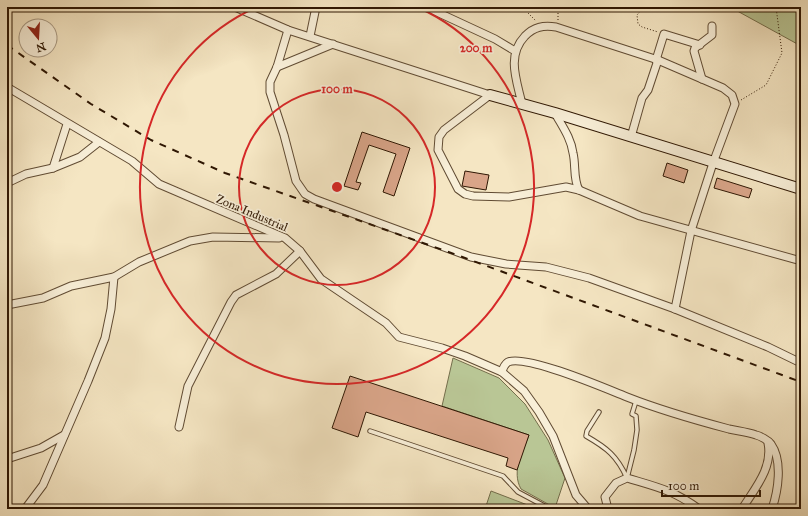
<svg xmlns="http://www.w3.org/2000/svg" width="808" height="516" font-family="'IM FELL Great Primer',serif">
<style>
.green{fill:#b9c695;stroke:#746e4c}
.building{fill:#d9a589;stroke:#2f1703}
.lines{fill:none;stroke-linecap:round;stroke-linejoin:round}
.lane-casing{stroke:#604b33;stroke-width:5.5}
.street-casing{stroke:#604b33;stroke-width:9}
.secondary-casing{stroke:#2f1703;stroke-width:12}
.path{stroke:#2f1703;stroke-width:1;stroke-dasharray:1 2;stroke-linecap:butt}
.lane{stroke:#f8efd8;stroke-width:3.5}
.street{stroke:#f8efd8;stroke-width:7}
.secondary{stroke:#f8efd8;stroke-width:10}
.rail{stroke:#2f1703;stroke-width:2;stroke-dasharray:7 7;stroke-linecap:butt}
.ring{fill:none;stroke:#d62828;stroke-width:2}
.labels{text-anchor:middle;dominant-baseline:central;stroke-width:3.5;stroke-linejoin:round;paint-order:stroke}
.street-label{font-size:12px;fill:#2f1703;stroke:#f8efd8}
.centre{fill:#d62828;stroke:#f8efd8;stroke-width:2}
.ring-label{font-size:12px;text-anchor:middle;font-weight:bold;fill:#d62828;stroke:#f8efd8;stroke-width:3.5;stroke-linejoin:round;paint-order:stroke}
</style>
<rect width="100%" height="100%" fill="#f5e6c3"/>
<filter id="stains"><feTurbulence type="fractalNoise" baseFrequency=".005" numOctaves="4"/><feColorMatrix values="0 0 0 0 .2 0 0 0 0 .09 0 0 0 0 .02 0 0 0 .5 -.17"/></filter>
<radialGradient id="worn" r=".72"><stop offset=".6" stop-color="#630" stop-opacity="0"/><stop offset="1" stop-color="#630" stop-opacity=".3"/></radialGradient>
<g class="green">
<path d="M730,7H801V46Z"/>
<path d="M453,358L499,378L525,404L548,440L565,478L555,508L521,489C511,471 523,452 529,435L442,406Z"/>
<path d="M491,491L538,509H485Z"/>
</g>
<g class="building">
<path d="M362,132L410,148L394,196L383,192L396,154L369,145L356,182L361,183L358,190L344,186Z"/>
<path d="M667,163L688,170L684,183L663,176Z"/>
<path d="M465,171L489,175L486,190L462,186Z"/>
<path d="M717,178L752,189L749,198L714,188Z"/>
<path d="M350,376L529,435L517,470L506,466L508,458L366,412L358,437L332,428Z"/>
</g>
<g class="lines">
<g class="lane-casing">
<g id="lane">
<path d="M599,412L587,431L586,436C607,448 617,456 627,478L634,450L637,430L636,416L632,414L636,401"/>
<path d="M370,431L503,476L518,492L550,509"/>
</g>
</g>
<g class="street-casing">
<g id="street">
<path d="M235,7L288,30L490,95"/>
<path d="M426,7L495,39L515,51"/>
<path d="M288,30L277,67L270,82V92L284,135L296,181L305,194L314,199L471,257L506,264L546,267L589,278L675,309L768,347L801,363"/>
<path d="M310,36L316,7"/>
<path d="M656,60L664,34L700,45"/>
<path d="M277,67L333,44"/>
<path d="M702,79L694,51L695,48L712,35V26"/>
<path d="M7,87L132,161L159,184L285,238L300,251L321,279L386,323L399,337L442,348L465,356L502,372L524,391L539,412L553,436L576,495L588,509"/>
<path d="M490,95L444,130L439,137L438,150L458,189L465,194L473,196L509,197L566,187L579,190L640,216L801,261"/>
<path d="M522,104C517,81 506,56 525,36C534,27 543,25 556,27L658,60L723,88L732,95L735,104L713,163L691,231L675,309"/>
<path d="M555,113C562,126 571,138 573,153C576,165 573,179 579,190"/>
<path d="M631,137L642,98L648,90L658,60"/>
<path d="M53,168L67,124"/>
<path d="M7,183L26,174L53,168L80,157L99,142"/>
<path d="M7,305L43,298L71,286L114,277L139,262L190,241L213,237L279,238"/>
<path d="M502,372C503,368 505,364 508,362C526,354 607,389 627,397C660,410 695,420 729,429C738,431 747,432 756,435C760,436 768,440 771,444C783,461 778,491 772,509"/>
<path d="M179,427L188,386L231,302L236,295L276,274L300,251"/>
<path d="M7,459L41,448L64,435"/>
<path d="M25,509L43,485L88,381L105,338L111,309L114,277"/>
<path d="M608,509L605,497L616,483L627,478C657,487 673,490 699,509"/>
<path d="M742,509C755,488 773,468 768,443"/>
</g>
</g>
<g class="secondary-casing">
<path id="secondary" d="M490,95L555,113L801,189"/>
</g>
<g class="path">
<path d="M528,7V13L536,21"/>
<path d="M558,7V20"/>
<path d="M644,7L637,15L638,24L642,27L658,32"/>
<path d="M741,100L766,85L782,53L776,7"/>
</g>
<use href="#lane" class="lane"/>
<use href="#street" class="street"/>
<use href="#secondary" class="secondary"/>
<path class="rail" d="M7,45L91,104L151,140L225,173L457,255L801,382"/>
</g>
<g class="ring">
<circle cx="337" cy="187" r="98"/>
<path d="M417 7A197 197 0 1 1 257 7"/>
</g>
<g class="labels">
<g class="street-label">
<text transform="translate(252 213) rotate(23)">Zona Industrial</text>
</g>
</g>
<circle cx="337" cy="187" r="6" class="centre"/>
<g class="ring-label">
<text x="476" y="52">200 m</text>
<text x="337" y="93">100 m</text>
</g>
<rect width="808" height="516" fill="none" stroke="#f5e6c3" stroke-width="24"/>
<rect x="8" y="8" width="792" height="500" fill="none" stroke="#2f1703" stroke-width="2"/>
<rect x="12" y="12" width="784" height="492" fill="none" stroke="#2f1703"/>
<g transform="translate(38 38) rotate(162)"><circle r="19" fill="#f8efd8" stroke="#a89983"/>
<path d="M0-3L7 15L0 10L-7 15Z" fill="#8f2418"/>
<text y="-6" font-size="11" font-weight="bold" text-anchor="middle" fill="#2f1703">N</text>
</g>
<path d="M662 490v6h98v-6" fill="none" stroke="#2f1703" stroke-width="2"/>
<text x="668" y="490" font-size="12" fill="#2f1703" stroke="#f8efd8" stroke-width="3" paint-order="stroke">100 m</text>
<rect width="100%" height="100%" filter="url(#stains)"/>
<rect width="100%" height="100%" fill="url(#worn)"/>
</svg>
